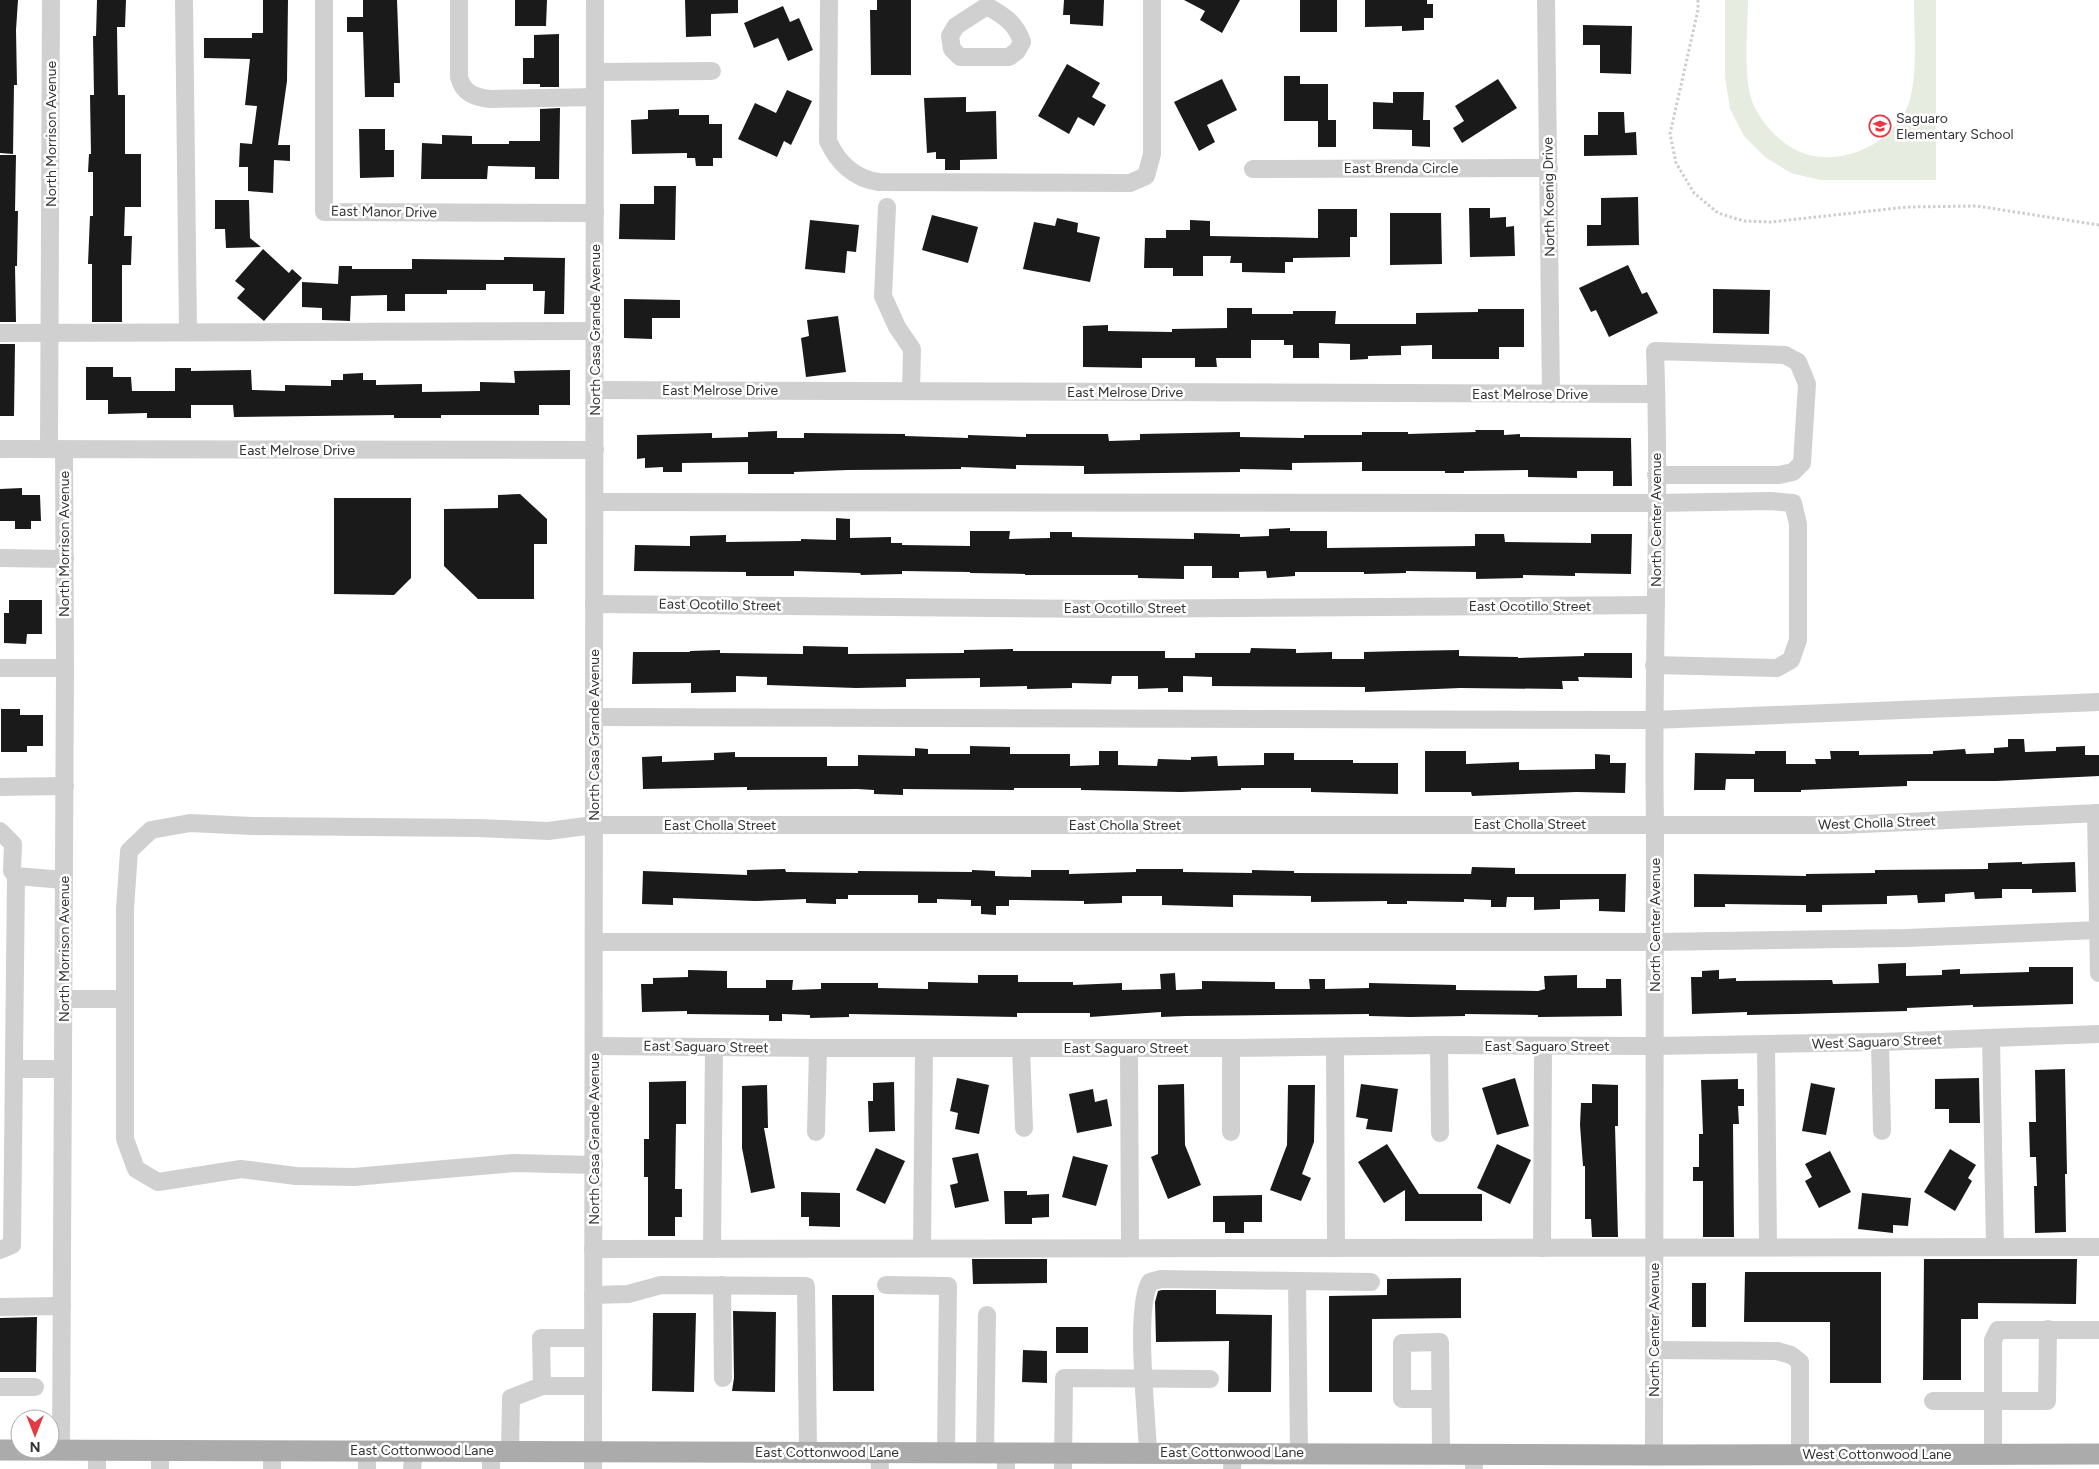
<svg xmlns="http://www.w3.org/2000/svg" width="2099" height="1469" font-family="Figtree,sans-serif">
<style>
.green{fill:#e6ecdf}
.building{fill:#1a1a1a}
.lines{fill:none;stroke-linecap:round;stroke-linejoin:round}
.path{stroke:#cdcdcd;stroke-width:3;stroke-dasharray:2.5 2.5;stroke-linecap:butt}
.minor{stroke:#d0d0d0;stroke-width:18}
.major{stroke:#ababab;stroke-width:21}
.labels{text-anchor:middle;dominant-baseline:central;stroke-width:5;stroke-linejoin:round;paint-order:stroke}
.poi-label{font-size:14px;fill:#333;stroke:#fff;text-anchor:start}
.street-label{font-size:14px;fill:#333;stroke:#fff}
</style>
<rect width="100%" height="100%" fill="#fff"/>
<path class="green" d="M1725,0H1748C1748,29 1742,81 1754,106C1762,122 1774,136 1789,146C1828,172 1886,150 1906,110C1919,83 1914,30 1914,0H1936V180H1820L1791,173L1765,157L1744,136L1730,109L1725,77Z"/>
<g class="building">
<path d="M0,0H18L16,30L17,85H14L13,154L0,153Z"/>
<path d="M97,0H126L125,27H117L118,95H125V154H141V207H125L124,236H132L131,265H122V322H92V264H88L90,216H93V172H88L89,154H91L90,95H94L93,36H96Z"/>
<path d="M263,0H288L287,81L278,145H290V161L274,160L273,193L248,191V167H239L240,143L252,144L257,106L245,105L250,59L204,58V38H252V33H263Z"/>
<path d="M363,0H397L400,83H394V97H365L363,32H347V17H363Z"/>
<path d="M515,0H547L546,26H515Z"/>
<path d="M685,0H738V13L711,14V36L686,37Z"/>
<path d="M877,0H911V75H871L870,10H877Z"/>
<path d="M1064,0H1104L1103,26L1070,24V15H1063Z"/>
<path d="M1184,0H1240L1222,33L1200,20L1205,11Z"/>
<rect x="1300" y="0" width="37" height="32"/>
<path d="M1365,0H1427V4H1433V18H1424V30L1402,31V26L1365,27Z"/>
<path d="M783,6L790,22L799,18L813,50L788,61L778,38L754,48L744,23Z"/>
<path d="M1583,25L1632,26L1631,74L1600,73V45H1583Z"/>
<path d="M559,34V87H540V84H523V58H534V35Z"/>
<path d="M1067,64L1100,83L1092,97L1106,105L1094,126L1078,117L1069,134L1038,116Z"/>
<path d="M1284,76H1300V84H1328V120H1336V147H1318V121H1284Z"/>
<path d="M1222,79L1237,110L1207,125L1215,142L1199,151L1174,102Z"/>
<path d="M1498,79L1517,108L1462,143L1453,128L1464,121L1455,106Z"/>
<path d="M787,90L812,101L791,145L784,141L777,157L738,139L755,103L776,113Z"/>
<path d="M1393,92H1424L1423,120H1430V147L1412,146V130L1373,129V102L1393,103Z"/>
<path d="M966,97V112L996,111L997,159L960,160V170H945V159H936V152L927,153L924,98Z"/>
<path d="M560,108L559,179H535V167L488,166L487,179H421L422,143L442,144V135L472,136V144H509V141H540V109Z"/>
<path d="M679,109V115H709V124H722V158H713V166H696L695,158H687V153L632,154L631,120L648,119V110Z"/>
<path d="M1598,112H1624L1625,133L1636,132L1637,155L1584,156V135H1598Z"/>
<path d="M359,129H385V150H394V177L360,178Z"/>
<path d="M0,155H16L15,211H18L17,266H15L16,322H0Z"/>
<path d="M654,186H676L675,240L619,239L620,204H654Z"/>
<path d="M1638,197L1639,245L1587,246V225H1601V198Z"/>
<path d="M215,200H249L250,238L261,247L226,248L225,229H215Z"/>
<path d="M1469,208H1490V218L1506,217V227L1514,226L1515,256L1470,257Z"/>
<path d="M1318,209H1357V237H1350V257L1293,258V262H1285V273L1242,272V263H1230L1231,256H1203V276H1173V268H1144L1145,238H1166V230H1190V220L1210,221V236L1318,238Z"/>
<path d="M1390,213H1441L1442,264L1390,265Z"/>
<path d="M932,215L978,227L968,263L922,250Z"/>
<path d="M1057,218L1078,223L1077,232L1100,237L1090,282L1023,269L1034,222L1055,226Z"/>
<path d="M810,220L859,225L856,252L847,251L845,273L805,269Z"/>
<path d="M263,249L289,273L292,269L302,278L264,321L237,298L245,289L235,281Z"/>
<path d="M504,257L565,258L564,314H544L545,291H533V284H486V290H447V294H405V311H387V295L351,296L350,321L322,320V308L302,307V282L338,284L339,266H352V269H412V259L504,260Z"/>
<path d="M1628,265L1642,294L1647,292L1658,313L1609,337L1596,310L1591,312L1579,288Z"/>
<path d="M1713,289L1770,290L1769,334L1713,333Z"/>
<path d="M624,299L680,300V318H652V339L624,338Z"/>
<path d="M1227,308H1252V314H1293V311H1336L1335,324H1416V313L1478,312V309H1524V347H1499V359H1432V345L1401,346V355L1368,356V359L1350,360V344L1319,343V358H1293V345H1284V340H1251V358H1216L1217,367H1195V358H1142V368L1083,367V326L1108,325V331L1172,332V329L1227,328Z"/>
<path d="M838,316L846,372L806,377L801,338L809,336L807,320Z"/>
<path d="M0,344H15L14,416H0Z"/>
<path d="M86,367H113V377H131L132,391H175V368H191V371L251,370L252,390L285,391V385L331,386V380H343V374L363,373V380H376V385L422,384V392L480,391V382L515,383L514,371L570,370V405H539V415H441V418H394V415L234,417L233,405H191V418H147V413L108,414V400H86Z"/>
<path d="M1475,430H1504V435L1520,434V437L1631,438L1632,486H1613V471H1577V478L1528,477V470L1464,471V473H1445V471H1362V462L1292,463V470L1240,469V472L1084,474V466L1016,465V469L961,467V469L848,470L794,472V474H748V462L682,463V472H663V467L645,468V458L637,459V435L712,433V438L748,437V432L777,431V438H804V433L905,434V436L968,438V435L1026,437V434H1108L1109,441L1140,440V434L1240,432V437L1304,438V435H1362V432H1408V434L1476,432Z"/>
<path d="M22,488V495H40L41,521H31V529H15V521H0V489Z"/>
<path d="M520,494L547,519V544H534V599H478L444,566V509L498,508V495Z"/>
<path d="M334,498H411V578L394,595L334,594Z"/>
<path d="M836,518L850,519V538L891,537V543H902V545L970,546V531H1010L1009,539L1050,538V532H1072V537L1194,539V533L1240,534V537L1269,536V529L1290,528V531H1327V548L1475,546V534H1504L1505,542L1591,543V534H1632L1631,574L1575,573V576L1523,575V578L1476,579V572L1406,571V573L1364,574V572H1295V576L1267,578L1266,571L1239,572V578H1212V566H1184V579L1138,578V575H1025V574L970,573V572L902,571V574L861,575L860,573L794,571V576H746V572L634,571L635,545L690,546V536L726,535V542L801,541V539L836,540Z"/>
<path d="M9,600H42V634H27L26,644L4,643V613H9Z"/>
<path d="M803,646L848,647V654L964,653V650L1013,649V651H1165V658H1195V653H1250L1251,648L1296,649V653L1332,652V659H1364V652L1404,651L1459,650V656L1518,657V658L1584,656V653H1632V678L1578,677L1579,681H1562L1563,689L1460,688L1365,692V687L1212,686V677L1183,676V692H1168V688L1138,689V676H1112L1111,684L1072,683V688L1027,689V686L980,687V678L906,679V687L856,688L767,685V677L736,676V692L691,693V683L632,684L633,652H690V651L720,650V653L803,654Z"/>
<path d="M1,709H20V715H43V746H27V752H1Z"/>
<path d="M2008,739H2024L2025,752L2056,751V747L2085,746V755H2099V776L1996,781H1907V786L1801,790V792H1754V779H1726L1725,790H1694L1695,753L1755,754V751H1786V764H1816L1815,759H1831L1830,751H1859V755L1933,754V751L1965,749L1966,754L1994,753V748L2008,747Z"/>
<path d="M970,746L1010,747V754H1070V766L1099,765V751H1118V765L1157,766L1158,759L1191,760V757L1217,756L1218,766L1264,765V753H1294V760H1353V763H1398V794L1311,792V788H1241V790L1181,792L1081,790V788H1014V790L903,789V795L874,794V790L858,789L747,790V787L643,789L642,757L662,756V762L714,760V753L735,752V757H827V766H858V755L915,756V748L928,749V754H970Z"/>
<path d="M1425,751H1466V764L1519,762V770L1595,769V754L1610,755V763H1626L1625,793L1576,792L1472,796L1471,792H1425Z"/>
<path d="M2022,862V864L2075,862L2076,892L2032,893V889H2002V898L1975,899L1974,892L1945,894V902L1918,903L1917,895L1887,896V904L1822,905V912H1806V905L1725,904V907H1694V874L1806,876V874L1875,873V870L1988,869V863Z"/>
<path d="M1472,867L1515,868V874H1626L1625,912L1599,911V899L1560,900V909L1534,910V897H1507L1506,907H1491V900L1464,899V902L1407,901V904H1387V901L1311,902V896L1233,895V907L1162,905V896H1122V903L1084,904V901L1009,900V906H996V915L981,914V906H971V900L937,899V903H918V895H848V899H836V904L806,903V899L755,901L673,898V905L642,904L643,871L747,875V870L785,869L786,872L858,873V871L972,872V870L995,871V876L1031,877V870H1069V874L1136,872V869H1183V872L1252,873V870L1294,871V873L1471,874Z"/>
<path d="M1906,963V976L1942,975V970L1960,969V974L2029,972V967H2073V1004L1973,1007V1005L1907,1008V1011L1794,1014L1747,1015V1012L1692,1014L1691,977H1702V971L1719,970V979L1736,978V981L1832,980L1833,984L1879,983L1878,964Z"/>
<path d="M688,970L727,971V988H766V980H793L792,990L821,989V983H878V988L928,989V982L978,983V975H1018V982H1073V985L1122,983V990L1161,989L1160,974L1175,973L1176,990L1202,989V981L1275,982V989H1310L1309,979H1325V989L1369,988V983L1456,985V990L1538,991L1545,989L1544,976L1577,975V988H1606V979H1621L1622,1016L1538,1017V1015L1465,1014V1016L1410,1017L1369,1016V1014L1186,1016L1161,1017V1012L1090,1017V1013H1017V1017L849,1014V1017L810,1018V1015L782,1014V1021H769V1015L687,1014V1011L642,1012L641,984H653V978L688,977Z"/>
<path d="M2065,1069L2067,1174H2065L2066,1232L2035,1233L2034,1186H2037L2036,1157H2030L2029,1122H2036L2035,1070Z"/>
<path d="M957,1078L989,1085L979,1134L955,1129L958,1113L950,1111Z"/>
<path d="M1515,1078L1529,1126L1497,1135L1482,1088Z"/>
<path d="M1979,1078L1980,1123H1949V1109H1935V1079Z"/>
<path d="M1738,1079V1089H1744V1106H1738L1739,1124H1733L1734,1237H1703V1181H1693V1167H1699V1134H1703L1701,1080Z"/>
<path d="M686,1081V1124H676L675,1189H682V1217H675V1236H648V1177H644V1139H649V1082Z"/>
<path d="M894,1082L895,1131L869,1132L868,1101H873V1083Z"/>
<path d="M1811,1083L1835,1088L1826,1135L1802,1131Z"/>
<path d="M1184,1084L1185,1145L1201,1185L1168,1199L1151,1157L1158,1154V1085Z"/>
<path d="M1361,1084L1398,1089L1392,1132L1366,1129L1368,1119L1356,1117Z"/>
<path d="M1592,1084L1618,1085V1126H1615L1618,1237H1592L1591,1219H1585V1166H1583L1580,1125L1581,1103H1592Z"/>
<path d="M767,1085L768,1128H764L775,1188L751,1193L742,1148V1086Z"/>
<path d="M1288,1085H1315L1314,1142L1302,1174L1311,1178L1301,1201L1270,1190L1287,1145Z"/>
<path d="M1093,1089L1095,1102L1107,1099L1112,1126L1077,1133L1069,1094Z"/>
<path d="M1387,1144L1419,1194H1482V1221H1405V1190L1384,1203L1358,1162Z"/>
<path d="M1497,1144L1531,1160L1510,1204L1477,1188Z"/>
<path d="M876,1148L905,1161L885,1204L856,1190Z"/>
<path d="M1950,1149L1976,1165L1968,1178L1972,1181L1955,1211L1924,1192Z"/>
<path d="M1830,1151L1851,1192L1819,1208L1805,1181L1812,1177L1805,1164Z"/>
<path d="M978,1153L989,1201L955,1208L950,1185L958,1183L952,1158Z"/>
<path d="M1073,1156L1108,1165L1096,1206L1062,1197Z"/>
<path d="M1004,1191H1027V1195L1049,1194V1217L1032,1218V1224H1005Z"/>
<path d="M801,1192L840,1193V1227L809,1226V1217H801Z"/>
<path d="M1862,1193L1911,1198L1908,1226L1893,1225V1233L1858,1229Z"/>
<path d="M1262,1195V1222H1244V1233H1225V1222H1213V1196Z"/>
<path d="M972,1259H1047V1283L973,1284Z"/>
<path d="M1924,1259H2077L2076,1304L1978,1303V1319H1961V1380H1923Z"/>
<path d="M1745,1272H1881V1383H1830V1322H1744Z"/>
<path d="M1461,1278V1318L1372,1319V1392H1329V1296L1387,1295V1279Z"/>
<rect x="1692" y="1283" width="14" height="44"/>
<path d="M1162,1290H1216V1314L1272,1315L1271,1392H1228L1229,1341L1156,1342L1155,1302L1158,1291Z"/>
<path d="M832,1295H874V1391H833Z"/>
<path d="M733,1311L776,1312L775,1392L732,1391L734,1378Z"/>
<path d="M653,1313H696L694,1392L652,1391Z"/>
<path d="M37,1317L36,1372H0V1318Z"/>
<rect x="1056" y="1327" width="32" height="26"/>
<path d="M1023,1350L1047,1351V1383L1022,1382Z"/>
</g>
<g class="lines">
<path class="path" d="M1698,0V10L1670,134L1676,163L1694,193L1718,213L1744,221L1771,222L1907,207L1977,206L2099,225"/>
<g class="minor">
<path d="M184,0L188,332"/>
<path d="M324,0V212L595,213"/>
<path d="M459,0V77C463,93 474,97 490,99L595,97"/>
<path d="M829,0L828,141C838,163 855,179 879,182L1130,183L1146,176L1152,154V0"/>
<path d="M1546,0L1551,394"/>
<path d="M987,6C1004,16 1016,23 1022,42L1017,51L1009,57H960L952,49L950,36L956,26Z"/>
<path d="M595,72L712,71"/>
<path d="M1253,169L1549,168"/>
<path d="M887,207L883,296L897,327L912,349L911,391"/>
<path d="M0,333L595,331"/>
<path d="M595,390L1656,394"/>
<path d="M0,449L595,450"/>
<path d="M49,449L51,0"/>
<path d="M595,502L1656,503L1770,501L1793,503L1798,524V640L1791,660L1777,668L1654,665"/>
<path d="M0,558L65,559"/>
<path d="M594,604L1093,609L1656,605"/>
<path d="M0,668H65"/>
<path d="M594,717L1653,720L2099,702"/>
<path d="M0,787L65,786"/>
<path d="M2096,813L2099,973"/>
<path d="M0,831L13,844L12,871L16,876L64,880"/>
<path d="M594,942H1655L1906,938L2098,930"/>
<path d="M64,999H125"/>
<path d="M1991,1038L1995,1247"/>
<path d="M1880,1042L1882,1131"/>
<path d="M1766,1044L1768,1247"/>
<path d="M1439,1045L1440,1133"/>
<path d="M594,1046L818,1048H1231L1439,1045L1655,1046L1880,1042L2099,1034"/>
<path d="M1335,1047L1336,1248"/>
<path d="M1021,1048L1024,1128"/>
<path d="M1129,1048L1130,1248"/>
<path d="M1231,1048V1132"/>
<path d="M14,1069H63"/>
<path d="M816,1132L818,1048"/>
<path d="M594,1165L514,1163L354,1177L296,1176L241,1169L158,1182L136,1169L125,1139V909L129,851L151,830L190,823L252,826L478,828L548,831L594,825H1842L2099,813"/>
<path d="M922,1248L924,1048"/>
<path d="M1542,1248L1543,1046"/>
<path d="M593,1249L2099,1247"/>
<path d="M712,1249L714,1047"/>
<path d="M0,1250L12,1245L16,876"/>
<path d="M1297,1281L1371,1282"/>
<path d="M722,1285L723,1378"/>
<path d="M886,1285L948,1286L946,1452"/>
<path d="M593,1295L628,1294L661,1285L806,1286L808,1452"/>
<path d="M0,1307L62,1306"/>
<path d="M1654,1350L1777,1351L1791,1355L1800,1362V1455"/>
<path d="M542,1386H593"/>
<path d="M0,1387H35"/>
<path d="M1440,1399H1402V1343L1440,1342L1441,1454"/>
<path d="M1933,1401H2047L2048,1329"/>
<path d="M61,1450L65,668L64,449"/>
<path d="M160,1450V1469"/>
<path d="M272,1450V1469"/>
<path d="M367,1450V1469"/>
<path d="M491,1451V1469"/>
<path d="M510,1451L511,1398L542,1386L541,1338H593"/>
<path d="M879,1452L880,1469"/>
<path d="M985,1452L987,1315"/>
<path d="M1148,1452C1147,1417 1134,1308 1150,1282L1161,1279L1297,1281L1299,1453"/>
<path d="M1993,1454V1340L1998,1330H2099"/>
<path d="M1654,1455L1655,824C1652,667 1661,509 1655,351L1785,355L1798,362L1807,384L1802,463L1793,472L1779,475H1656"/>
<path d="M97,1469V1450"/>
<path d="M412,1469L414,1451"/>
<path d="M593,1469L595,0"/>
<path d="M1006,1469V1452"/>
<path d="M1063,1469L1064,1378L1210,1379"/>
<path d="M1232,1469L1233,1452"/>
<path d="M1474,1469V1454"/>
</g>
<path class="major" d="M0,1450L1654,1455L2099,1454"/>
</g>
<defs>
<g id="school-ring" transform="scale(1.125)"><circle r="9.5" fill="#fff" stroke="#e63946" stroke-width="1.5"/><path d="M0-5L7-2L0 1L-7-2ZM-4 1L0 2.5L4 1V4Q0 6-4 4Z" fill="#e63946"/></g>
</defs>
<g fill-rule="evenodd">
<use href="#school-ring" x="1880" y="126"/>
</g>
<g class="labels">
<g class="poi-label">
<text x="1896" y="118">Saguaro<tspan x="1896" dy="16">Elementary School</tspan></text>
</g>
<g class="street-label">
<text transform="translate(51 134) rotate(-90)">North Morrison Avenue</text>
<text x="1401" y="168">East Brenda Circle</text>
<text transform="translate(1549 197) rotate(-91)">North Koenig Drive</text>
<text transform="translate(384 212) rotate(1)">East Manor Drive</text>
<text transform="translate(595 330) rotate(-90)">North Casa Grande Avenue</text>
<text x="720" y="390">East Melrose Drive</text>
<text x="1125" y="392">East Melrose Drive</text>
<text x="1530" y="394">East Melrose Drive</text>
<text x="297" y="450">East Melrose Drive</text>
<text transform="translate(1656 520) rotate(-90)">North Center Avenue</text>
<text transform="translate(64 544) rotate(-90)">North Morrison Avenue</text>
<text transform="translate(720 605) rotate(1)">East Ocotillo Street</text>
<text x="1530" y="606">East Ocotillo Street</text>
<text x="1125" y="608">East Ocotillo Street</text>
<text transform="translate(594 735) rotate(-90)">North Casa Grande Avenue</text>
<text transform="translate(1877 823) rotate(-2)">West Cholla Street</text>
<text x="1530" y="824">East Cholla Street</text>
<text x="720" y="825">East Cholla Street</text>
<text x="1125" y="825">East Cholla Street</text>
<text transform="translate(1655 925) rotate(-90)">North Center Avenue</text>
<text transform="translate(64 949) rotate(-90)">North Morrison Avenue</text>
<text transform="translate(1877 1042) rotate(-2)">West Saguaro Street</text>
<text x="1547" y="1046">East Saguaro Street</text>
<text transform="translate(706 1047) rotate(1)">East Saguaro Street</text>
<text x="1126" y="1048">East Saguaro Street</text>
<text transform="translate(594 1139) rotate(-90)">North Casa Grande Avenue</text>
<text transform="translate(1654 1330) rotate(-90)">North Center Avenue</text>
<text x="422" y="1450">East Cottonwood Lane</text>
<text x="827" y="1452">East Cottonwood Lane</text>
<text x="1232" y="1452">East Cottonwood Lane</text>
<text x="1877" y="1454">West Cottonwood Lane</text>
</g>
</g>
<g transform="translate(35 1434) rotate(180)"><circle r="24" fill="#ffffff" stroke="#adadad"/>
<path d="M0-4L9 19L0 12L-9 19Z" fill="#e63946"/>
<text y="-8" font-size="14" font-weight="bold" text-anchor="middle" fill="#333333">N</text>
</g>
</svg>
